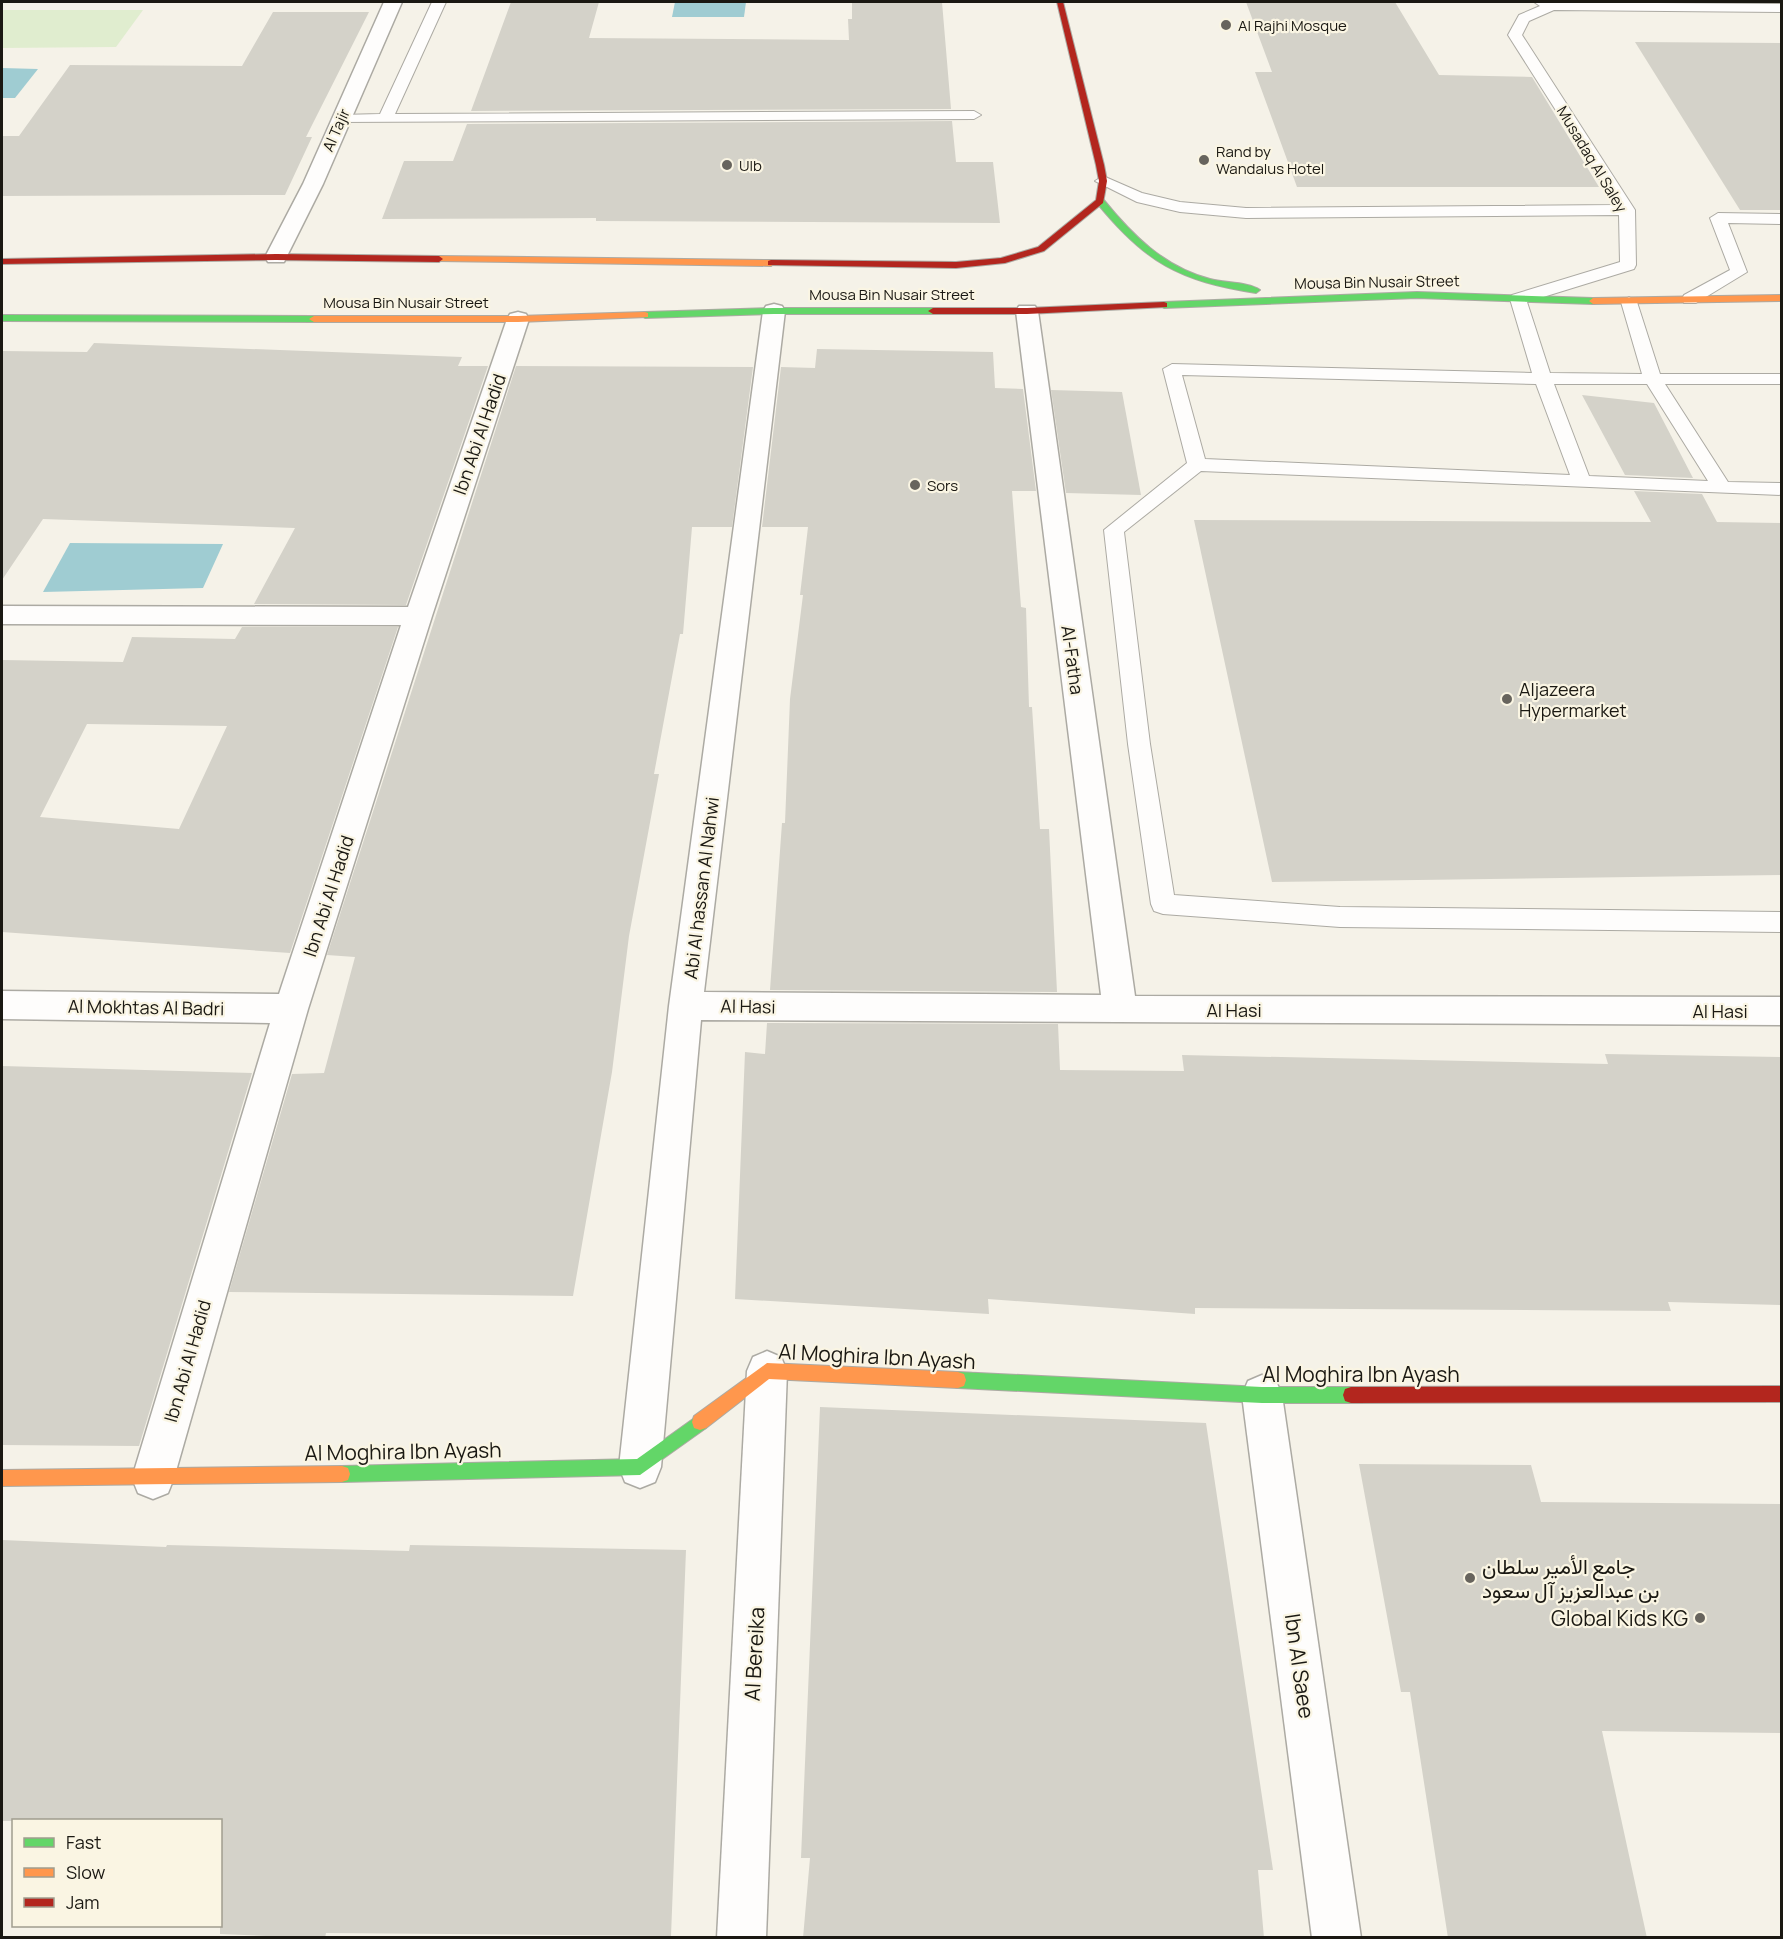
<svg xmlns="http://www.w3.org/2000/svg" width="1783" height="1939" font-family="Manrope,Vazirmatn,sans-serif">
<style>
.green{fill:#e0edcf}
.water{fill:#9fccd2}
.building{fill:#d4d2c9;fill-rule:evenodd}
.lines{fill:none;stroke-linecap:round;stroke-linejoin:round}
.lane-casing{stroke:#acaaa3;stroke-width:2}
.street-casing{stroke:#acaaa3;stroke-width:3}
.fast-casing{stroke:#acaaa3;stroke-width:2}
.slow-casing{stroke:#acaaa3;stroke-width:2}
.jam-casing{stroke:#acaaa3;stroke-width:2}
.lane{fill:#fefdfc;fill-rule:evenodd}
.street{fill:#fefdfc;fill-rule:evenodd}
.fast{fill:#63d668;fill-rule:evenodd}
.slow{fill:#ff974d;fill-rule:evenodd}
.jam{fill:#b3261e;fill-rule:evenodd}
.poi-dot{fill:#67645d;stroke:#faf5e3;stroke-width:2}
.labels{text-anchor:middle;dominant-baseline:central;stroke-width:4.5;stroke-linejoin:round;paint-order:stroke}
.far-poi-label{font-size:15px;fill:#1a1812;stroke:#faf5e3;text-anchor:start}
.far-street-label{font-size:15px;fill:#1a1812;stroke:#faf5e3}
.street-label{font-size:18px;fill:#1a1812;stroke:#faf5e3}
.poi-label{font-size:18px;fill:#1a1812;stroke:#faf5e3;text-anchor:start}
.near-street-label{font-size:21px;fill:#1a1812;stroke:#faf5e3}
.near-poi-label{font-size:21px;fill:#1a1812;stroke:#faf5e3;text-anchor:start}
</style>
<rect width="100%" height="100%" fill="#f5f2e8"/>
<path class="green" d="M2,10H143L116,47L2,48Z"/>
<g class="water">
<path d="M675,2H746L744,17H672Z"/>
<path d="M2,68L38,69L15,98H2Z"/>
<path d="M70,543L223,544L203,588L43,592Z"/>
</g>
<g class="building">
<path d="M511,2H599L589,38L849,40L848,19H852V2H942L951,109L471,111Z"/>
<path d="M1246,2H1395L1439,75L1532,77L1599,187H1297L1255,72H1272Z"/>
<path d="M273,12H369L306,137H312L285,195L2,196V136H19L70,65L242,66Z"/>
<path d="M1635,42L1782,43V210H1740Z"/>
<path d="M952,121L956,162H993L1000,223L596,221V218L382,219L404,161H453L467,124Z"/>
<path d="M94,343L462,357L458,366H488L406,605L254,604L295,528L43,519L2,580V351L87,352Z"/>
<path d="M817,349L993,352L995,388L1023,389L1036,491H1012L1021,607L1026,608L1029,707H1032L1040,829H1049L1057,992L770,990L782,823H785L790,699L803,595H800L808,527H762L781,367L815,368Z"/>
<path d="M516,366L753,367L732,527H692L683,634H680L654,774H659L629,936L612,1072L573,1296L229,1292L292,1074L324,1073L355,957L327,955Z"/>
<path d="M1051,390L1122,392L1141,495L1066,493Z"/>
<path d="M1582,395L1654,403L1693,478L1625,475Z"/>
<path d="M1634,491L1702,494L1717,522L1782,523V875L1272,882L1194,520L1651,522Z"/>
<path d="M242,627H398L290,953L2,932V660L123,662L132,637L235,639ZM87,724L227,726L179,829L40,817Z"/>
<path d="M767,1023L1058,1024L1060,1070L1184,1071L1182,1055L1608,1064L1605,1054L1782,1057V1305L1668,1302L1671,1311L1195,1308V1314L988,1299L989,1314L735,1299L745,1052L765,1054Z"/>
<path d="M2,1066L252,1073L139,1446L2,1445Z"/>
<path d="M820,1407L1206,1423L1273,1870H1258L1264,1938H803L810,1858H801Z"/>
<path d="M1359,1464L1531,1465L1541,1502L1782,1504V1733L1602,1731L1647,1938H1448L1410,1692H1401Z"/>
<path d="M2,1540L166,1547L167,1545L409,1551L410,1545L686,1550L671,1936L326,1933L325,1938H315L220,1934V1821H2Z"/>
</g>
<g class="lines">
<g class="lane-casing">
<g id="lane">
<path d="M432,2H446L395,114L974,111L981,115L974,119L336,122L334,119L341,115L380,114Z"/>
<path d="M1534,2L1782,4V12L1554,10L1529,21L1522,35L1635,210L1636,265L1634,269L1527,302L1550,373L1642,374L1621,302L1629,297L1637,302L1660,374H1782V384H1665L1728,482L1782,483V495L1201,471L1124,532L1150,744L1174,895L1340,907L1782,912V932L1340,927L1163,914L1154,911L1151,904L1128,744L1104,530L1187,463L1163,369L1172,364L1532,373L1510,299L1512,295L1620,262L1619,215L1246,218L1180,212L1137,202L1095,181L1103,176L1142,193L1180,202L1246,208L1616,205L1508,35L1519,15L1540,6ZM1182,375L1536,384L1570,475L1205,459ZM1554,384H1647L1708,481L1589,476Z"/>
<path d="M1718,213L1782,214V224L1728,223L1747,272L1696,303H1684L1682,299L1684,295L1730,270L1710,218Z"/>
</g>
</g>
<g class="street-casing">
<g id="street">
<path d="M384,2H402L323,184L284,262H268L265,257L303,184Z"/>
<path d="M774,304L782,306L785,311L704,992L1101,995L1016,311L1019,306H1035L1038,311L1135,996L1782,997V1025L701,1020L661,1467L655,1482L640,1488L625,1482L619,1467L669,1006L763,311L766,306Z"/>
<path d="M518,312L526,314L529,319L432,616L308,1009L174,1478L168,1493L153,1499L138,1493L132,1478L270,1023L2,1019V991L279,994L401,625L2,624V606L408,607L507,319L510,314Z"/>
<path d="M767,1351L781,1357L787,1371L766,1938H717L747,1371L753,1357Z"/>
<path d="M1262,1375L1276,1381L1282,1395L1361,1938H1312L1242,1395L1248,1381Z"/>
</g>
</g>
<g class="fast-casing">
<g id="fast">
<path d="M1097,199H1103C1132,235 1164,267 1210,279C1225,283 1249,282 1260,290L1256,293C1179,281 1146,263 1097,203Z"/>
<path d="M1417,292L1593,298L1597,301L1593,304L1417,298L1164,308L1159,305L1164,302Z"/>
<path d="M774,308H933L938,311L933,314H774L645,318L640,315L645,312Z"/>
<path d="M2,315L314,316L319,319L314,322L2,321Z"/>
<path d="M958,1372L1262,1387H1351L1357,1389L1359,1395L1357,1401L1351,1403H1262L958,1388L952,1386L950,1380L952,1374Z"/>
<path d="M700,1414L706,1416L708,1422L706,1428L640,1475L342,1482L336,1480L334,1474L336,1468L342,1466L637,1459Z"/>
</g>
</g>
<g class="slow-casing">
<g id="slow">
<path d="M439,256L771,260L775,263L771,266L436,261V257Z"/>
<path d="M1782,295V301L1593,304L1589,301L1593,298Z"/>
<path d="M645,312L648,313V317L518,322H314L309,319L314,316H518Z"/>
<path d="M767,1363L958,1372L964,1374L966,1380L964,1386L958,1388L769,1379L706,1428L700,1430L694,1428L692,1422L694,1416Z"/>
<path d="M342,1466L348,1468L350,1474L348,1480L342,1482L2,1486V1470Z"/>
</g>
</g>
<g class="jam-casing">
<g id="jam">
<path d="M1057,2H1063L1104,165L1107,181L1103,203L1044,251L1005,263L956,268L768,265V261L771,260L956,262L1001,258L1038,247L1096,200L1099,181L1096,165Z"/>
<path d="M276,254L439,256L443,259L439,262L276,260L2,264V259Z"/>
<path d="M1164,302L1167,303V307L1027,314H933L928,311L933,308H1027Z"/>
<path d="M1782,1386V1402L1351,1403L1345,1401L1343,1395L1345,1389L1351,1387Z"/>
</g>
</g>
<use href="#lane" class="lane"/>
<use href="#street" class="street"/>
<use href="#fast" class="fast"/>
<use href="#slow" class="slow"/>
<use href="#jam" class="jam"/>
</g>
<g class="poi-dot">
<circle cx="1226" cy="25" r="6"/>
<circle cx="1204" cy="160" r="6"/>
<circle cx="727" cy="165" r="6"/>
<circle cx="915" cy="485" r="6"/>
<circle cx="1507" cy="699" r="6"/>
<circle cx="1470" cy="1578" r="6"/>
<circle cx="1700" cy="1618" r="6"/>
</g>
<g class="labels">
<g class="far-poi-label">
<text x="1238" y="25">Al Rajhi Mosque</text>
<text x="1216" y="151">Rand by<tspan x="1216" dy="17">Wandalus Hotel</tspan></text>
<text x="739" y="165">Ulb</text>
<text x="927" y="485">Sors</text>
</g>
<g class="far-street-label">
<text transform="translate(336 130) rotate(-66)">Al Tajir</text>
<text transform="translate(1592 159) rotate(59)">Musadaq Al Saley</text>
<text transform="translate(1377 282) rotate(-1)">Mousa Bin Nusair Street</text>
<text x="892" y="294">Mousa Bin Nusair Street</text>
<text x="406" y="302">Mousa Bin Nusair Street</text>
</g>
<g class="street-label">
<text transform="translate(479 434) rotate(-71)">Ibn Abi Al Hadid</text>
<text transform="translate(1073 660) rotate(82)">Al-Fatha</text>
<text transform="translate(701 888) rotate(-83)">Abi Al hassan Al Nahwi</text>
<text transform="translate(328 896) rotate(-72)">Ibn Abi Al Hadid</text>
<text transform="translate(748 1006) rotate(1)">Al Hasi</text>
<text transform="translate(146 1007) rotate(1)">Al Mokhtas Al Badri</text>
<text x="1234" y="1010">Al Hasi</text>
<text x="1720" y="1011">Al Hasi</text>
<text transform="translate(187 1361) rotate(-74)">Ibn Abi Al Hadid</text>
</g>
<g class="poi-label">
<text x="1519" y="689">Aljazeera<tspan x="1519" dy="21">Hypermarket</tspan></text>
</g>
<g class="near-street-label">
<text transform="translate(877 1356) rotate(3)">Al Moghira Ibn Ayash</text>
<text x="1361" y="1374">Al Moghira Ibn Ayash</text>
<text transform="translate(403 1451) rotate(-1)">Al Moghira Ibn Ayash</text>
<text transform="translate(754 1654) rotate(-87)">Al Bereika</text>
<text transform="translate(1300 1666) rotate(82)">Ibn Al Saee</text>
</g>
<g class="near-poi-label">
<text x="1482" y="1566">جامع الأمير سلطان<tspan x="1482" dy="24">بن عبدالعزيز آل سعود</tspan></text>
<text x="1688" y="1618" text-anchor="end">Global Kids KG</text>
</g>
</g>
<rect width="1783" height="1939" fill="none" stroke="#1a1812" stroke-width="6"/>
<rect x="12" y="1819" width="210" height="108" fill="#faf5e3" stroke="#a09d8f" stroke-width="1.5"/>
<rect x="24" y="1838" width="30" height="9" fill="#63d668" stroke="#a09d8f" stroke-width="1.5"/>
<text x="66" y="1849" font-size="18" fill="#1a1812">Fast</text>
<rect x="24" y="1868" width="30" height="9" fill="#ff974d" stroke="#a09d8f" stroke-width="1.5"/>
<text x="66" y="1879" font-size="18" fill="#1a1812">Slow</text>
<rect x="24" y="1898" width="30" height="9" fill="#b3261e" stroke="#a09d8f" stroke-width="1.5"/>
<text x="66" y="1909" font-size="18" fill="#1a1812">Jam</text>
</svg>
